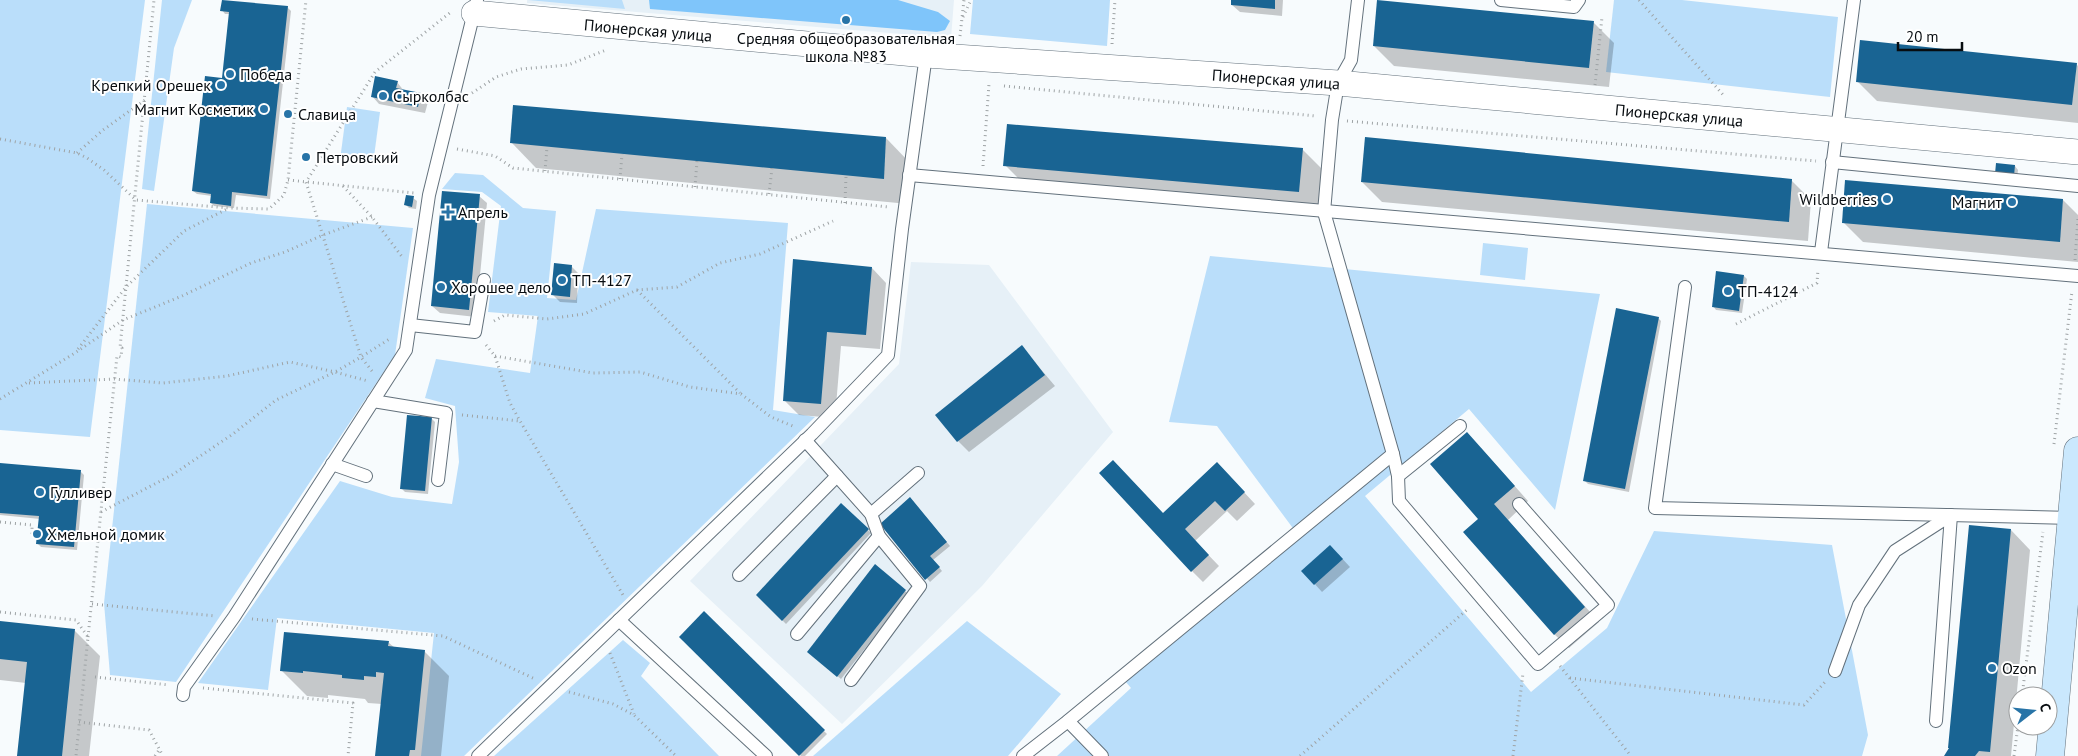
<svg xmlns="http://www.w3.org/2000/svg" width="2078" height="756" font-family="'PT Sans',sans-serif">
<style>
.built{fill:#e6f0f7}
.green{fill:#badefa}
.forest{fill:#7fc5fa}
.shadow{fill:#0003}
.building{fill:#196493}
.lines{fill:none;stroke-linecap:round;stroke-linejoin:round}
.lane-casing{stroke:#63717c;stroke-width:14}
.street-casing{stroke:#63717c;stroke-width:26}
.secondary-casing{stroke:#63717c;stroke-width:29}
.path{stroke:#9ea3a5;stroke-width:3;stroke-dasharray:1 4;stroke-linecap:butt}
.lane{stroke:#fff;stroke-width:12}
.street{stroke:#fff;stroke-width:25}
.secondary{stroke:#cae8fd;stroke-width:28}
.poi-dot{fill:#2874a7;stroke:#fff;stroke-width:2}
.labels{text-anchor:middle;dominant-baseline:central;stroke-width:4;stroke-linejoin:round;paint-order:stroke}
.street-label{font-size:16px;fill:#070c10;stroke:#fff}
.poi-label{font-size:16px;fill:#070c10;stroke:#fff;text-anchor:start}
</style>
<rect width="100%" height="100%" fill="#f7fbfd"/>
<g class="built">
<path d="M527,0H954L951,38L527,3Z"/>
<path d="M911,262L989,265L1113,432L982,586L842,724L690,581L899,364Z"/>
</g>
<g class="green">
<path d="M0,0H145L90,437L0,430Z"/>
<path d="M162,0H192L174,48L154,191L142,189Z"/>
<path d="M528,0H622L625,9Z"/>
<path d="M973,0H1110L1107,46L970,34Z"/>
<path d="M1614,0H1682L1838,17L1830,97L1606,72Z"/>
<path d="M347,107L380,112L373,164L340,160Z"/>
<path d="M455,173L483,175L523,208L556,211L547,298L576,300L596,209L788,223L773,410L815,417L464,756H421L434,633L277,618L268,690L198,683L340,481L392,497L452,504L459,462L455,406L425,398L436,359L530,373L538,316L488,312L501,206L482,192L442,189Z"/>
<path d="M147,204L413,228L395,355L176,682L110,675L104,603Z"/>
<path d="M1483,243L1528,248L1525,280L1480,275Z"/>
<path d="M1210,256L1600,294L1555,510L1469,409L1365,496L1531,692L1607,628L1654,531L1832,545L1868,735L1862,756H1057L1131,688L1125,681L1298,535L1217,426L1169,422Z"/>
<path d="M967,621L1061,694L1008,756H813Z"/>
<path d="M623,640L650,663L641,676L719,756H494Z"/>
</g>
<path class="forest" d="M649,0H898L938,12L950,21L945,30L937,32L650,9Z"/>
<g class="shadow">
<path d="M1233,0H1283L1282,16L1240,12L1232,5Z"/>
<path d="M287,7L291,11L270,199L236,195L234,208L214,206L211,203L212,196L197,194L193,191L223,79L230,14H225L222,10Z"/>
<path d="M1594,23L1614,43L1609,87L1394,66L1374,46Z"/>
<path d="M2076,64L2078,66V123L1877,101L1857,81Z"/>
<path d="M397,82L404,91L420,95L428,102L425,113L379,104L372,96Z"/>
<path d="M886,138L911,164L908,204L536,168L511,142Z"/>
<path d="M1302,149L1322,169L1319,211L1025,185L1005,165Z"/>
<path d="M2015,166L2018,170L2017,179L2000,177Z"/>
<path d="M1791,180L1811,200L1808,241L1382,202L1362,182Z"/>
<path d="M479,196L487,203L476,317L440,313L432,306Z"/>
<path d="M413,198L417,201L416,209L409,208L406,205Z"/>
<path d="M2063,200L2078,215V262L1863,242L1843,222Z"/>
<path d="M794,261L872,268L886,283L880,349L841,346L835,418L799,415L784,400Z"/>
<path d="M571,266L578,273L577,303L560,302L553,295Z"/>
<path d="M1744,276L1747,279L1742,313L1716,310L1713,306Z"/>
<path d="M1658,318L1661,321L1629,492L1588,484L1584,480Z"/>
<path d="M1022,347L1055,386L969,452L958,441Z"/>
<path d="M431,418L435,422L428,494L405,492L401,488Z"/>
<path d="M1481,448L1528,501L1508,520L1599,622L1569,648L1554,634L1480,519Z"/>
<path d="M0,464L81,472L84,475L77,550L41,547L37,543L40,519L0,515Z"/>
<path d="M1228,475L1255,504L1237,521L1227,511L1195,541L1219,566L1203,582L1192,571L1164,514Z"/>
<path d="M913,502L950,546L933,560L942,571L930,582L882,524Z"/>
<path d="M841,505L871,533L786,624L758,595Z"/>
<path d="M2011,530L2030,550L2011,756H1946L1950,749Z"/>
<path d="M1338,554L1350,567L1322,592L1303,571Z"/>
<path d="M905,591L908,594L841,679L812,655Z"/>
<path d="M704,613L827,734L805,756H801L681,637Z"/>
<path d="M0,622L75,631L100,656L89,756H18L26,683L0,680Z"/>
<path d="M388,642L395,648L424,651L449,676L441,756H377L382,704L368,703L365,699L328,695V698L307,696L282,671Z"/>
</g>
<g class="building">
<path d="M222,0L288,6L267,196L232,192L231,206L210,203L211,194L192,191L205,76L222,78L229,12L220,11Z"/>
<path d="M1231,0H1275V9L1231,5Z"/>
<path d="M1377,0L1594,21L1589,68L1373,46Z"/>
<path d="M1860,40L2077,63L2072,105L1856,82Z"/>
<path d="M375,76L398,81L396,88L421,93L418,107L371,97Z"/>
<path d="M513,105L886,137L884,179L510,143Z"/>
<path d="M1007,124L1303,148L1299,192L1003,166Z"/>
<path d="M1365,137L1792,179L1789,222L1361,182Z"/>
<path d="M1996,163L2015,165L2014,176L1995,174Z"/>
<path d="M1845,180L2063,199L2060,242L1842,223Z"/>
<path d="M442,191L480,194L469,310L431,306Z"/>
<path d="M406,195L414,196L412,207L404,205Z"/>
<path d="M793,259L872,267L866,335L827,332L821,404L783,401Z"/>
<path d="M554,263L572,265L570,297L551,295Z"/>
<path d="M1716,271L1744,275L1739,311L1712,307Z"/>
<path d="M1616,308L1659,317L1625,489L1583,481Z"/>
<path d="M1022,345L1045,375L957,442L935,415Z"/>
<path d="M407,415L432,417L425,491L400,489Z"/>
<path d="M1467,432L1515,486L1494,504L1585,607L1554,635L1463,532L1478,519L1430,464Z"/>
<path d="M1113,460L1163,513L1217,462L1245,492L1225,511L1215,501L1185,529L1209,555L1191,572L1099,473Z"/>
<path d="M0,463L81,470L74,547L36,544L39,516L0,513Z"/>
<path d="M910,497L947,542L930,556L940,567L925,580L880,524Z"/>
<path d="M841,503L869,529L782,621L756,595Z"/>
<path d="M1969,525L2011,529L1990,752L1979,751L1975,756H1944L1949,748H1948Z"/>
<path d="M1330,545L1343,559L1314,585L1301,571Z"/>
<path d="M875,564L906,590L837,677L807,652Z"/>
<path d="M704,611L825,730L799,756L679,637Z"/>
<path d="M0,621L75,629L62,756H17L27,662L0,659Z"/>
<path d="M284,632L389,641L388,646L425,650L415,750H410L409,756H375L384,673L376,672V677L364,676V680L342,678V675L303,671V673L280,671Z"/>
</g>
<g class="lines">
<g class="lane-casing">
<g id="lane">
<path d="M1358,0L1351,60L1338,83L1332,120L1324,212L1393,454L1398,476L1399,501L1538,664L1608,605L1519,504"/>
<path d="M1501,0L1574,7L1579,0"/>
<path d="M1832,162L2078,186"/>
<path d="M909,175C1299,209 1689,240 2078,276"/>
<path d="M1821,252L1854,0"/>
<path d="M1685,287L1655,508L2072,518"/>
<path d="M410,325L475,332L484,280"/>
<path d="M373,401L446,413L438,480"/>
<path d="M805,440L871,514L879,536L920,586L851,680"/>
<path d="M332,464L366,476"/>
<path d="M1398,476L1460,426"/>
<path d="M871,514L918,473"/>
<path d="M739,575L837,476"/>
<path d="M619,620L766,756"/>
<path d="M797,634L879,536"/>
<path d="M1835,671L1859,605L1895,551L1951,515L1936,721"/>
<path d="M183,695L184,687L234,617L406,350L429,195L477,0"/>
<path d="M1068,721L1102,756"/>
<path d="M478,756L812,434L888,355L902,229L926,55"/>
<path d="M1023,756L1068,721L1393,454"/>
</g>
</g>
<g class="street-casing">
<path id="street" d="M474,13L926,55L1338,83L2078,152"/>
</g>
<g class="secondary-casing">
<path id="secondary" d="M2050,756L2078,451"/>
</g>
<g class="path">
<path d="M1639,0L1725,97"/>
<path d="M963,17L971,0"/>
<path d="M960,36L964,0"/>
<path d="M1112,44L1115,0"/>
<path d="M1595,85L1602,17"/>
<path d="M1004,86L1316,116"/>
<path d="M472,93L496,77L521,69L568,65L606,50"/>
<path d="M1347,121L1816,161"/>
<path d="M0,139L77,153L87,158L104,170L136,200L229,208L269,209L284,195L288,180L306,0"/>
<path d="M457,149L495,156L513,168L889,207"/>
<path d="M77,153L103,130L145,100"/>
<path d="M983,166L989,84"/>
<path d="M545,171L547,147"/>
<path d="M620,179L622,154"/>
<path d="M288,180L414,193"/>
<path d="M343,186L372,217L403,258"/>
<path d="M695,187L697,161"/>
<path d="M769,194L772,168"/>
<path d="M845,203L846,176"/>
<path d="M2075,260L2078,218"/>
<path d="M637,290L740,393"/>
<path d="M494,321L505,315L547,319L584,314L637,290L677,287L720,263L760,254L833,221"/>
<path d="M1736,324L1817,283L1818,269"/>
<path d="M486,345L495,356L510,403L520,421L623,595"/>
<path d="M78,349L126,287L184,231L229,208"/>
<path d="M495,356L593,373L640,372L690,387L741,394L771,417L795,427"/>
<path d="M372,371L361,357L306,182L375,72L451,12"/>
<path d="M29,383L114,379L163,383L227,376L290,362L335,372L368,381"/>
<path d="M0,399L75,353L123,320L182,296L251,263L285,252L323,235L372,217"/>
<path d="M462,415L520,421"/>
<path d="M2054,444L2072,291"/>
<path d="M101,512L172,475L233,434L276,400L335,372L361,357L391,338"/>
<path d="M0,522L32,525V533L37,534"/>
<path d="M92,604L216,616"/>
<path d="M0,612L76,620L88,637L76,756"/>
<path d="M252,619L443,636L535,679"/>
<path d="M88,637L117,356L121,357L122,348H120L154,0"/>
<path d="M610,653L634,714"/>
<path d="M1560,666L1631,756"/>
<path d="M95,677L169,685"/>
<path d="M1570,678L1804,705L1825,682"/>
<path d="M203,688L353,703L348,756"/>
<path d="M569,692L613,704L634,715L676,756"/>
<path d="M2022,696L2043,532"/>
<path d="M79,722L149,730L163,756"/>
<path d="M155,756L159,750"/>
<path d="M1300,756L1469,608"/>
<path d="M1513,756L1523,673"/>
<path d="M2014,756L2018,726"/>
</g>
<use href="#lane" class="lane"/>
<use href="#street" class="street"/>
<use href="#secondary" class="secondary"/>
</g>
<g class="poi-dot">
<circle cx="846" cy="20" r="5"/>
<circle cx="230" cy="74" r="5"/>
<circle cx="221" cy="85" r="5"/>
<circle cx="383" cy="96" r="5"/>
<circle cx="264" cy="109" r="5"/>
<circle cx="288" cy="114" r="5"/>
<circle cx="306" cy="157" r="5"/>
<circle cx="1887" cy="199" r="5"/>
<circle cx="2012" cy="202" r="5"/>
<path d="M445.5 204.5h5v5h5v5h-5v5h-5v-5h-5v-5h5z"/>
<circle cx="562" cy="280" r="5"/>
<circle cx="441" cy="287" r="5"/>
<circle cx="1728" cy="291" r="5"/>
<circle cx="40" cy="492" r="5"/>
<circle cx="37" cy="534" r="5"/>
<circle cx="1992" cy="668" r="5"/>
</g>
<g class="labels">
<g class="street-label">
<text transform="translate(648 30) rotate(5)">Пионерская улица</text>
<text transform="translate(1276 79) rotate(4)">Пионерская улица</text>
<text transform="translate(1679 115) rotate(5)">Пионерская улица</text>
</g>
<g class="poi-label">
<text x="846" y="38" text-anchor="middle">Средняя общеобразовательная<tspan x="846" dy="18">школа №83</tspan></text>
<text x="240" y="74">Победа</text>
<text x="211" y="85" text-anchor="end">Крепкий Орешек</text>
<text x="393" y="96">Сырколбас</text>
<text x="254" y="109" text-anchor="end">Магнит Косметик</text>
<text x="298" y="114">Славица</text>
<text x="316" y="157">Петровский</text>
<text x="1877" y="199" text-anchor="end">Wildberries</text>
<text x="2002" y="202" text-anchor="end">Магнит</text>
<text x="458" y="212">Апрель</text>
<text x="572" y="280">ТП-4127</text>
<text x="451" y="287">Хорошее дело</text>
<text x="1738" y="291">ТП-4124</text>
<text x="50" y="492">Гулливер</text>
<text x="47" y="534">Хмельной домик</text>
<text x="2002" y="668">Ozon</text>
</g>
</g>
<g transform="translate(2033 711) rotate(74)"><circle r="24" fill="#ffffff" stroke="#9c9e9f"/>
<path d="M0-4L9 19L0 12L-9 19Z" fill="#2874a7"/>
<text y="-8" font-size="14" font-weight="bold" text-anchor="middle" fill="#070c10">С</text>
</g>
<path d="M1898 42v8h64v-8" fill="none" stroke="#070c10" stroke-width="2.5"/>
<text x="1906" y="42" font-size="15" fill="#070c10" stroke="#ffffff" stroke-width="4" paint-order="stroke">20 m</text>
</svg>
